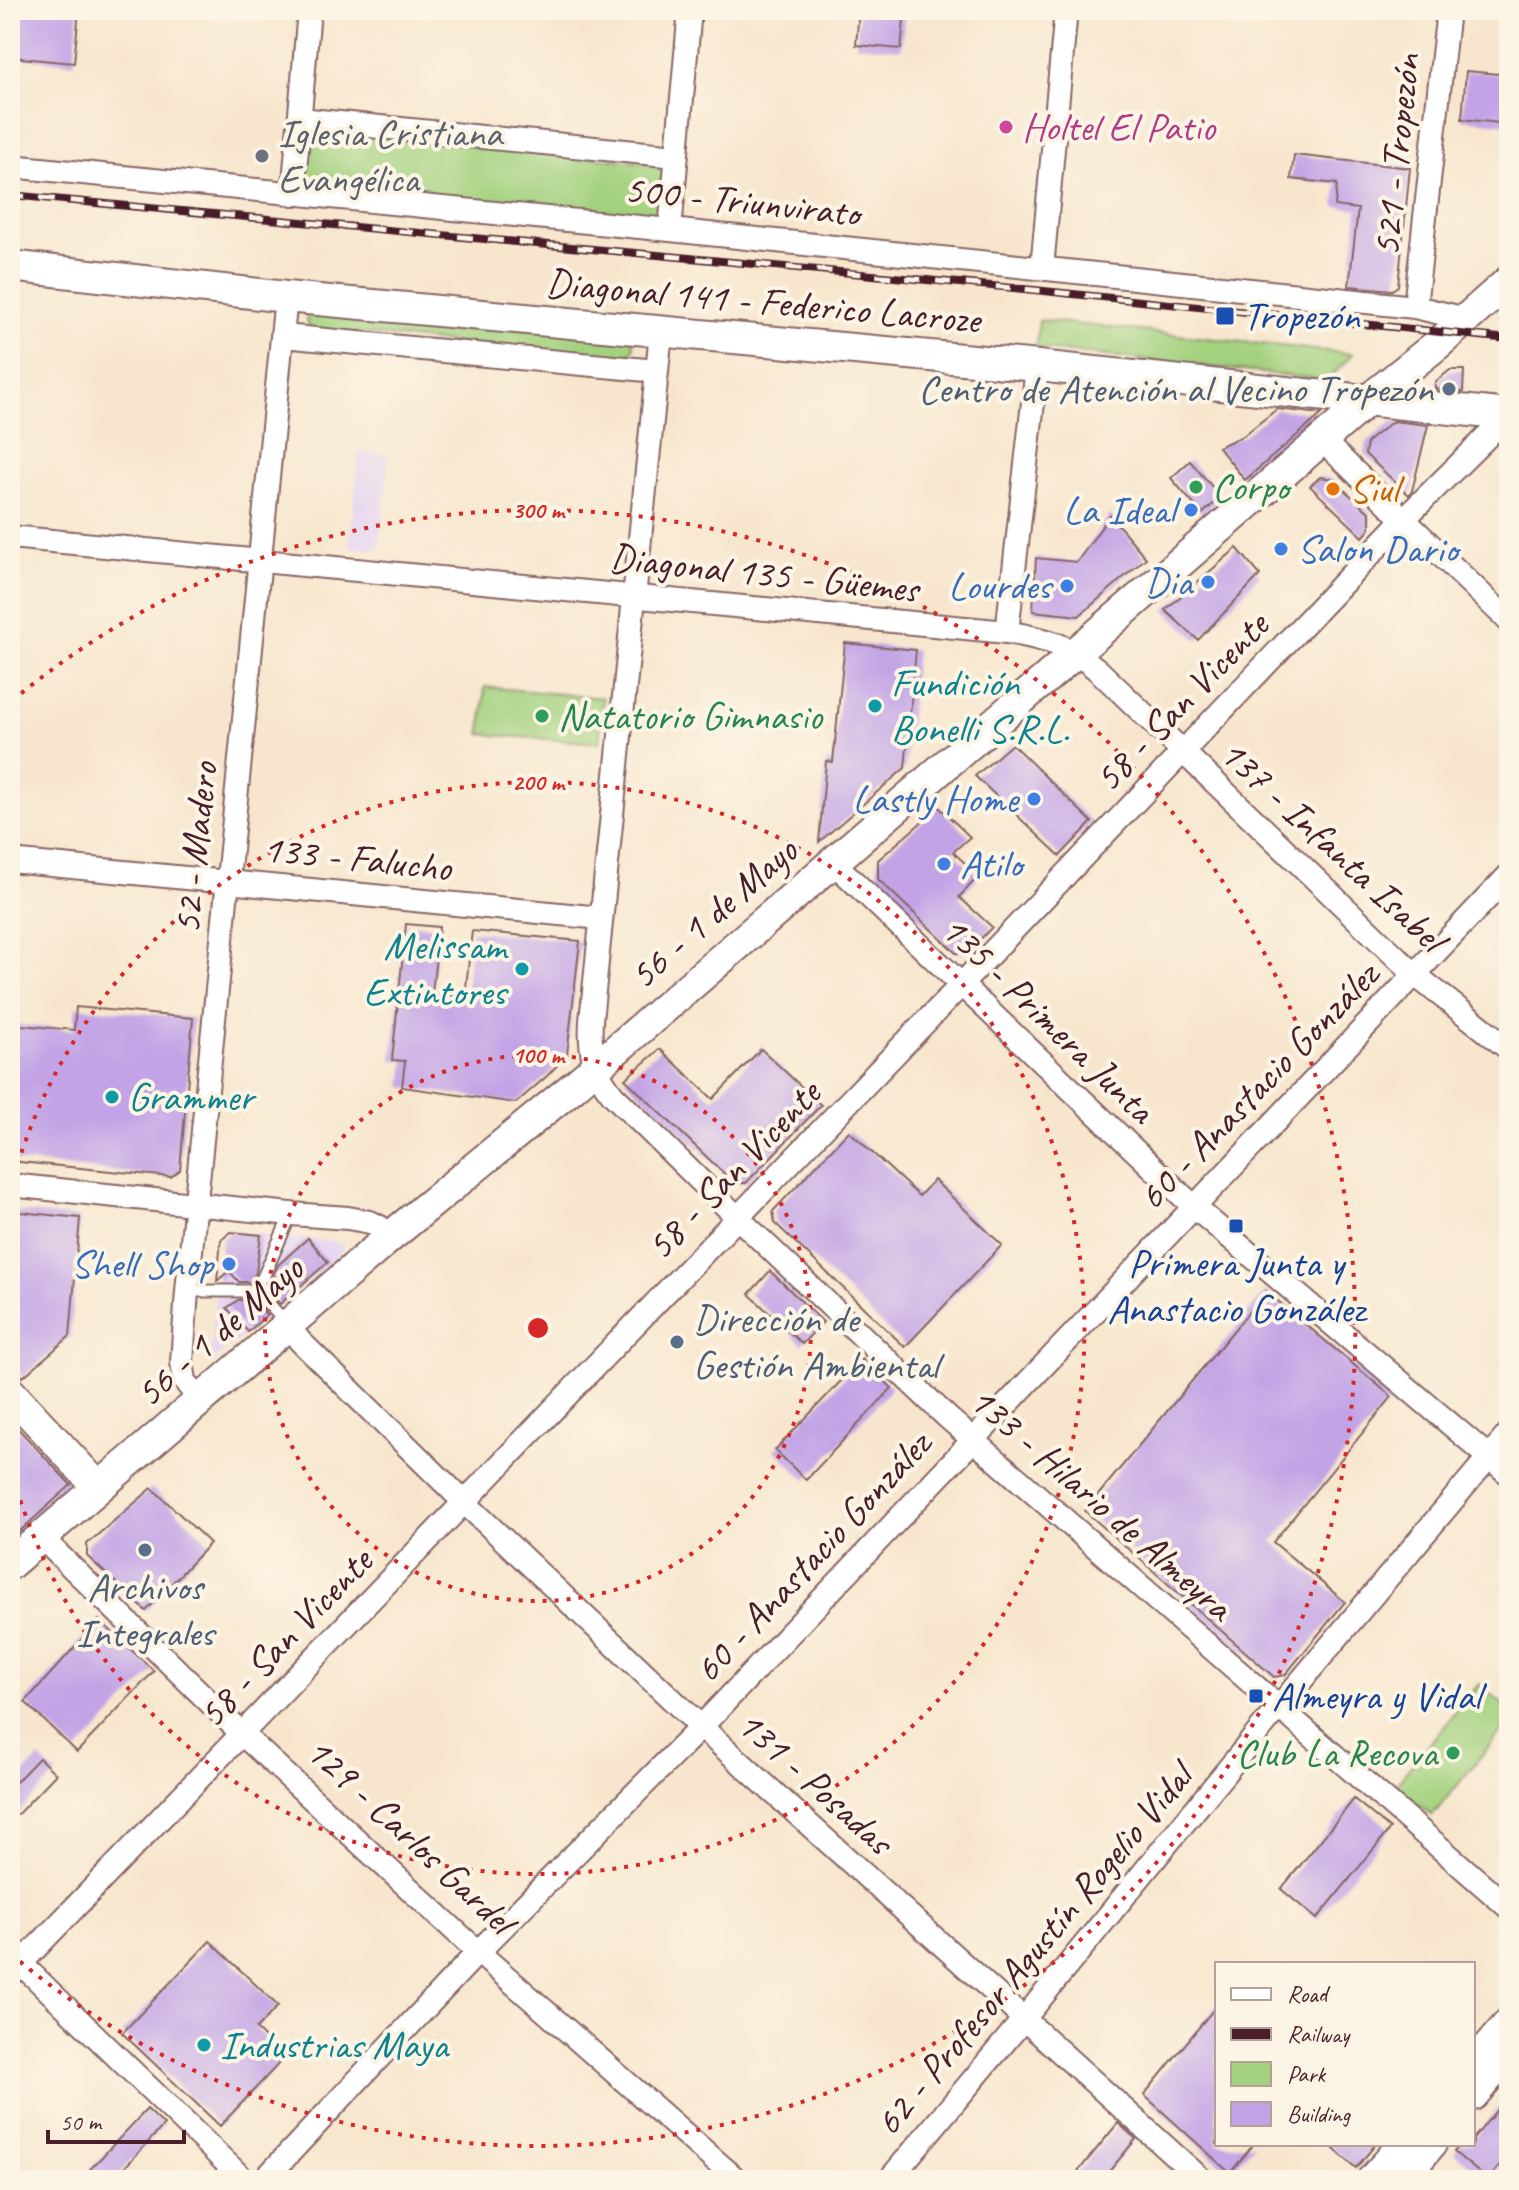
<svg xmlns="http://www.w3.org/2000/svg" width="1519" height="2190" font-family="Caveat,sans-serif">
<style>
.built{fill:#e3d3f2}
.green{fill:#a3d17e;stroke:#767854;stroke-width:2}
.building{fill:#c2a4e6}
.lines{fill:none;stroke-linecap:round;stroke-linejoin:round}
.lane-casing{stroke:#876564;stroke-width:15}
.street-casing{stroke:#876564;stroke-width:26}
.secondary-casing{stroke:#876564;stroke-width:34}
.lane{stroke:#fff;stroke-width:11}
.street{stroke:#fff;stroke-width:22}
.secondary{stroke:#fff;stroke-width:30}
.rail-casing{stroke:#4a1f2b;stroke-width:8}
.rail{stroke:#fcf5e5;stroke-width:5;stroke-dasharray:15;stroke-linecap:butt}
.ring{fill:none;stroke:#d62828;stroke-width:4;stroke-dasharray:4 8}
.hotel-dot{fill:#d1479c;stroke:#fcf5e5;stroke-width:3}
.worship-dot{fill:#6b7280;stroke:#fcf5e5;stroke-width:3}
.transit-dot{fill:#1a4fb4;stroke:#fcf5e5;stroke-width:3}
.service-dot{fill:#5c6f8a;stroke:#fcf5e5;stroke-width:3}
.leisure-dot{fill:#2e9e5b;stroke:#fcf5e5;stroke-width:3}
.food-dot{fill:#e8710a;stroke:#fcf5e5;stroke-width:3}
.shop-dot{fill:#3f7fe0;stroke:#fcf5e5;stroke-width:3}
.culture-dot{fill:#0f9aa8;stroke:#fcf5e5;stroke-width:3}
.labels{text-anchor:middle;dominant-baseline:central;stroke-width:8;stroke-linejoin:round;paint-order:stroke}
.hotel-label{font-size:40px;fill:#b23c85;stroke:#fcf5e5;text-anchor:start}
.worship-label{font-size:40px;fill:#5b616d;stroke:#fcf5e5;text-anchor:start}
.street-label{font-size:40px;fill:#4a1f2b;stroke:#fcf5e5}
.transit-label{font-size:40px;fill:#164399;stroke:#fcf5e5;text-anchor:start}
.service-label{font-size:40px;fill:#4e5e75;stroke:#fcf5e5;text-anchor:end}
.leisure-label{font-size:40px;fill:#27864d;stroke:#fcf5e5;text-anchor:start}
.food-label{font-size:40px;fill:#c56008;stroke:#fcf5e5;text-anchor:start}
.shop-label{font-size:40px;fill:#366cbe;stroke:#fcf5e5;text-anchor:end}
.culture-label{font-size:40px;fill:#0d838f;stroke:#fcf5e5;text-anchor:start}
.centre{fill:#d62828;stroke:#fcf5e5;stroke-width:4}
.ring-label{font-size:24px;text-anchor:middle;font-weight:bold;fill:#d62828;stroke:#fcf5e5;stroke-width:8;stroke-linejoin:round;paint-order:stroke}
</style>
<rect width="100%" height="100%" fill="#fcf5e5"/>
<filter id="ink" filterUnits="userSpaceOnUse"><feTurbulence type="fractalNoise" baseFrequency=".0125" numOctaves="2"/><feDisplacementMap in="SourceGraphic" scale="16" xChannelSelector="R" yChannelSelector="G"/><feConvolveMatrix kernelMatrix="1 2 1 2 8 2 1 2 1" color-interpolation-filters="sRGB"/></filter>
<filter id="wash" filterUnits="userSpaceOnUse"><feTurbulence type="fractalNoise" baseFrequency=".006" numOctaves="4" result="noise"/><feDisplacementMap in="SourceGraphic" scale="32" xChannelSelector="R" yChannelSelector="G"/><feGaussianBlur stdDeviation="1.8" result="paint"/><feColorMatrix in="noise" values="0 0 0 0 0 0 0 0 0 0 0 0 0 0 0 0 0 1.4 0 .05"/><feComposite in="paint" operator="in"/></filter>
<g filter="url(#wash)">
<rect width="100%" height="100%" fill="#f7e6cd"/>
<g class="built">
<path d="M359,452L389,455L379,550L349,547Z"/>
<path d="M231,1232L341,1243L344,1249L215,1359L210,1357L221,1240Z"/>
</g>
<g class="green">
<path d="M313,130L659,164C670,177 663,197 662,213L659,218L308,187L304,177L309,134Z"/>
<path d="M306,310L632,335L634,347L628,359L311,329L307,322Z"/>
<path d="M1039,320L1353,354L1327,380L1036,348Z"/>
<path d="M485,687L603,698L599,743L481,734Z"/>
<path d="M1479,1684L1509,1709V1722L1432,1816L1396,1784Z"/>
</g>
<g id="blocks">
<g class="building">
<path d="M10,10H79L74,63L10,57Z"/>
<path d="M859,10H905L901,49L856,45Z"/>
<path d="M1466,71L1509,75V124L1462,119Z"/>
<path d="M1294,155L1410,168L1398,286L1392,290L1349,286L1358,209L1335,206L1337,184L1291,179Z"/>
<path d="M1450,370H1464L1463,392L1435,389V382Z"/>
<path d="M1277,409L1322,414L1245,480L1218,447L1243,436Z"/>
<path d="M1393,421L1428,425L1412,491L1409,495L1365,454L1367,442Z"/>
<path d="M1190,461L1221,497L1202,514L1171,478Z"/>
<path d="M1320,477L1332,479L1370,513V529L1363,537L1310,486Z"/>
<path d="M1110,515L1146,558L1079,616L1033,611L1036,558L1077,562Z"/>
<path d="M1237,548L1260,575L1198,640L1165,610Z"/>
<path d="M845,643L916,650L905,768L819,842L826,761L833,762Z"/>
<path d="M1012,744L1092,822L1060,856L975,776Z"/>
<path d="M939,807L970,837L953,852L979,876L959,897L992,927L968,952L956,953L878,879V860Z"/>
<path d="M406,924L439,927L432,994L465,997L472,931L580,941L567,1055L547,1076L516,1103L402,1087L405,1061L392,1060Z"/>
<path d="M76,1007L193,1018L180,1170L171,1177L10,1161V1024L74,1030Z"/>
<path d="M660,1049L713,1099L761,1049L821,1105L746,1183H734L625,1079Z"/>
<path d="M849,1131L919,1196L934,1180L1002,1245L905,1347L775,1223L773,1211Z"/>
<path d="M10,1211L80,1218L70,1336L23,1377L10,1363Z"/>
<path d="M231,1232L261,1235L256,1272L251,1282H239L229,1271L217,1281L221,1240Z"/>
<path d="M308,1238L328,1262L280,1304L267,1289L278,1265Z"/>
<path d="M770,1271L823,1322L802,1344L749,1294Z"/>
<path d="M1266,1291L1392,1397L1273,1542L1345,1602L1285,1675L1274,1677L1085,1511Z"/>
<path d="M238,1300H253L267,1315L248,1332L227,1308Z"/>
<path d="M862,1359L892,1388L806,1480L775,1450Z"/>
<path d="M10,1420L71,1485L10,1540Z"/>
<path d="M152,1488L210,1543L146,1611L87,1556V1544Z"/>
<path d="M99,1620L154,1671L77,1752L25,1702Z"/>
<path d="M39,1758L56,1774L10,1822V1788Z"/>
<path d="M1354,1799L1390,1829L1317,1919L1281,1889Z"/>
<path d="M210,1941L278,2006L256,2029L285,2057L220,2126L122,2033Z"/>
<path d="M1217,2005V2144H1254L1230,2173L1144,2095Z"/>
<path d="M1509,2095V2155L1488,2180L1454,2152L1461,2144H1473V2139Z"/>
<path d="M147,2109L164,2125L113,2180H80Z"/>
<path d="M1118,2123L1136,2139L1102,2180H1071Z"/>
<path d="M1328,2144H1376L1356,2168Z"/>
</g>
</g>
</g>
<g filter="url(#ink)">
<use href="#blocks" fill-opacity="0" stroke="#876564" stroke-width="2"/>
<g class="lines">
<g class="lane-casing">
<g id="lane">
<path d="M187,1291H257"/>
<path d="M288,1325L257,1291L291,1214"/>
</g>
</g>
<g class="street-casing">
<g id="street">
<path d="M299,119L676,156"/>
<path d="M10,166L670,230L1415,307L1466,319"/>
<path d="M293,194L309,10"/>
<path d="M670,230L690,10"/>
<path d="M1042,268L1066,10"/>
<path d="M1415,307L1448,10"/>
<path d="M661,332L591,1021C589,1051 594,1072 613,1095L737,1217L947,1417L1509,1908"/>
<path d="M283,336L657,371"/>
<path d="M1322,440L1509,621"/>
<path d="M10,537L1007,632C1048,640 1066,643 1099,671L1414,974L1509,1049"/>
<path d="M1007,632L1037,367"/>
<path d="M10,861L601,918"/>
<path d="M833,862L1193,1206L1509,1474"/>
<path d="M10,1185L291,1214L348,1218L370,1222L380,1227L390,1237"/>
<path d="M288,1326L300,1341L464,1502L701,1727L1202,2180"/>
<path d="M200,1401L185,1381L182,1362L187,1291L286,297"/>
<path d="M42,1535L53,1549L243,1735L478,1952L737,2180"/>
<path d="M12,1955L244,2180"/>
<path d="M10,1975L960,986L1403,520L1509,415"/>
<path d="M264,2180L478,1952L701,1727L1509,875"/>
<path d="M889,2180L1023,2020L1278,1708L1509,1433"/>
</g>
</g>
<g class="secondary-casing">
<g id="secondary">
<path d="M10,266L286,297L1028,365L1509,415"/>
<path d="M10,1392L98,1487"/>
<path d="M10,1564L390,1237L573,1087L1368,400L1439,343L1509,281"/>
<path d="M1474,2064L1509,2023"/>
<path d="M1473,2095L1509,2053"/>
<path d="M1372,2180L1404,2144"/>
<path d="M1401,2180L1431,2144"/>
</g>
</g>
<use href="#lane" class="lane"/>
<use href="#street" class="street"/>
<use href="#secondary" class="secondary"/>
<g class="rail-casing">
<path id="rail" d="M10,195L1034,290L1509,339"/>
</g>
<use href="#rail" class="rail"/>
</g>
</g>
<g class="ring">
<circle cx="538" cy="1328" r="273"/>
<path d="M11 1187A546 546 0 1 1 11 1469"/>
<path d="M12 701A818 818 0 1 1 12 1955"/>
</g>
<circle class="hotel-dot" cx="1006" cy="127" r="8"/>
<circle class="worship-dot" cx="262" cy="156" r="8"/>
<g class="transit-dot">
<rect x="1215" y="306" width="20" height="20" rx="4"/>
<rect x="1228" y="1218" width="16" height="16" rx="4"/>
<rect x="1248" y="1688" width="16" height="16" rx="4"/>
</g>
<g class="service-dot">
<circle cx="1449" cy="389" r="8"/>
<circle cx="677" cy="1342" r="8"/>
<circle cx="145" cy="1550" r="8"/>
</g>
<g class="leisure-dot">
<circle cx="1196" cy="487" r="8"/>
<circle cx="542" cy="716" r="8"/>
<circle cx="1453" cy="1753" r="8"/>
</g>
<circle class="food-dot" cx="1333" cy="489" r="8"/>
<g class="shop-dot">
<circle cx="1191" cy="510" r="8"/>
<circle cx="1281" cy="549" r="8"/>
<circle cx="1208" cy="582" r="8"/>
<circle cx="1067" cy="586" r="8"/>
<circle cx="1034" cy="799" r="8"/>
<circle cx="944" cy="864" r="8"/>
<circle cx="229" cy="1264" r="8"/>
</g>
<g class="culture-dot">
<circle cx="875" cy="706" r="8"/>
<circle cx="522" cy="969" r="8"/>
<circle cx="112" cy="1097" r="8"/>
<circle cx="204" cy="2045" r="8"/>
</g>
<g class="labels">
<g class="hotel-label">
<text x="1022" y="127">Holtel El Patio</text>
</g>
<g class="worship-label">
<text x="278" y="133">Iglesia Cristiana<tspan x="278" dy="46">Evangélica</tspan></text>
</g>
<g class="street-label">
<text transform="translate(1396 155) rotate(-84)">521 - Tropezón</text>
<text transform="translate(742 201) rotate(6)">500 - Triunvirato</text>
<text transform="translate(763 301) rotate(5)">Diagonal 141 - Federico Lacroze</text>
<text transform="translate(764 573) rotate(6)">Diagonal 135 - Güemes</text>
<text transform="translate(1181 702) rotate(-46)">58 - San Vicente</text>
<text transform="translate(1332 845) rotate(43)">137 - Infanta Isabel</text>
<text transform="translate(195 848) rotate(-84)">52 - Madero</text>
<text transform="translate(357 858) rotate(6)">133 - Falucho</text>
<text transform="translate(713 913) rotate(-41)">56 - 1 de Mayo</text>
<text transform="translate(1048 1019) rotate(44)">135 - Primera Junta</text>
<text transform="translate(1258 1086) rotate(-46)">60 - Anastacio González</text>
<text transform="translate(733 1170) rotate(-46)">58 - San Vicente</text>
<text transform="translate(219 1331) rotate(-41)">56 - 1 de Mayo</text>
<text transform="translate(1101 1503) rotate(41)">133 - Hilario de Almeyra</text>
<text transform="translate(812 1557) rotate(-47)">60 - Anastacio González</text>
<text transform="translate(285 1638) rotate(-46)">58 - San Vicente</text>
<text transform="translate(815 1782) rotate(42)">131 - Posadas</text>
<text transform="translate(410 1835) rotate(43)">129 - Carlos Gardel</text>
<text transform="translate(1033 1950) rotate(-50)">62 - Profesor Agustín Rogelio Vidal</text>
</g>
<g class="transit-label">
<text x="1243" y="316">Tropezón</text>
<text x="1236" y="1263" text-anchor="middle">Primera Junta y<tspan x="1236" dy="46">Anastacio González</tspan></text>
<text x="1272" y="1696">Almeyra y Vidal</text>
</g>
<g class="service-label">
<text x="1433" y="389">Centro de Atención al Vecino Tropezón</text>
<text x="693" y="1319" text-anchor="start">Dirección de<tspan x="693" dy="46">Gestión Ambiental</tspan></text>
<text x="145" y="1587" text-anchor="middle">Archivos<tspan x="145" dy="46">Integrales</tspan></text>
</g>
<g class="leisure-label">
<text x="1212" y="487">Corpo</text>
<text x="558" y="716">Natatorio Gimnasio</text>
<text x="1437" y="1753" text-anchor="end">Club La Recova</text>
</g>
<g class="food-label">
<text x="1349" y="489">Siul</text>
</g>
<g class="shop-label">
<text x="1175" y="510">La Ideal</text>
<text x="1297" y="549" text-anchor="start">Salon Dario</text>
<text x="1192" y="582">Dia</text>
<text x="1051" y="586">Lourdes</text>
<text x="1018" y="799">Lastly Home</text>
<text x="960" y="864" text-anchor="start">Atilo</text>
<text x="213" y="1264">Shell Shop</text>
</g>
<g class="culture-label">
<text x="891" y="683">Fundición<tspan x="891" dy="46">Bonelli S.R.L.</tspan></text>
<text x="506" y="946" text-anchor="end">Melissam<tspan x="506" dy="46">Extintores</tspan></text>
<text x="128" y="1097">Grammer</text>
<text x="220" y="2045">Industrias Maya</text>
</g>
</g>
<circle cx="538" cy="1328" r="12" class="centre"/>
<g class="ring-label">
<text x="538" y="518">300 m</text>
<text x="538" y="790">200 m</text>
<text x="538" y="1063">100 m</text>
</g>
<rect width="1519" height="2190" fill="none" stroke="#fcf5e5" stroke-width="40"/>
<rect x="1215" y="1962" width="260" height="184" fill="#fcf5e5" stroke="#b59f9b" stroke-width="2"/>
<rect x="1231" y="1988" width="40" height="12" fill="#ffffff" stroke="#b59f9b" stroke-width="2"/>
<text x="1287" y="2002" font-size="24" fill="#4a1f2b">Road</text>
<rect x="1231" y="2028" width="40" height="12" fill="#4a1f2b" stroke="#b59f9b" stroke-width="2"/>
<text x="1287" y="2042" font-size="24" fill="#4a1f2b">Railway</text>
<rect x="1231" y="2062" width="40" height="24" fill="#a3d17e" stroke="#b59f9b" stroke-width="2"/>
<text x="1287" y="2082" font-size="24" fill="#4a1f2b">Park</text>
<rect x="1231" y="2102" width="40" height="24" fill="#c2a4e6" stroke="#b59f9b" stroke-width="2"/>
<text x="1287" y="2122" font-size="24" fill="#4a1f2b">Building</text>
<path d="M48 2130v12h136v-12" fill="none" stroke="#4a1f2b" stroke-width="4"/>
<text x="60" y="2130" font-size="24" fill="#4a1f2b" stroke="#fcf5e5" stroke-width="6" paint-order="stroke">50 m</text>
</svg>
